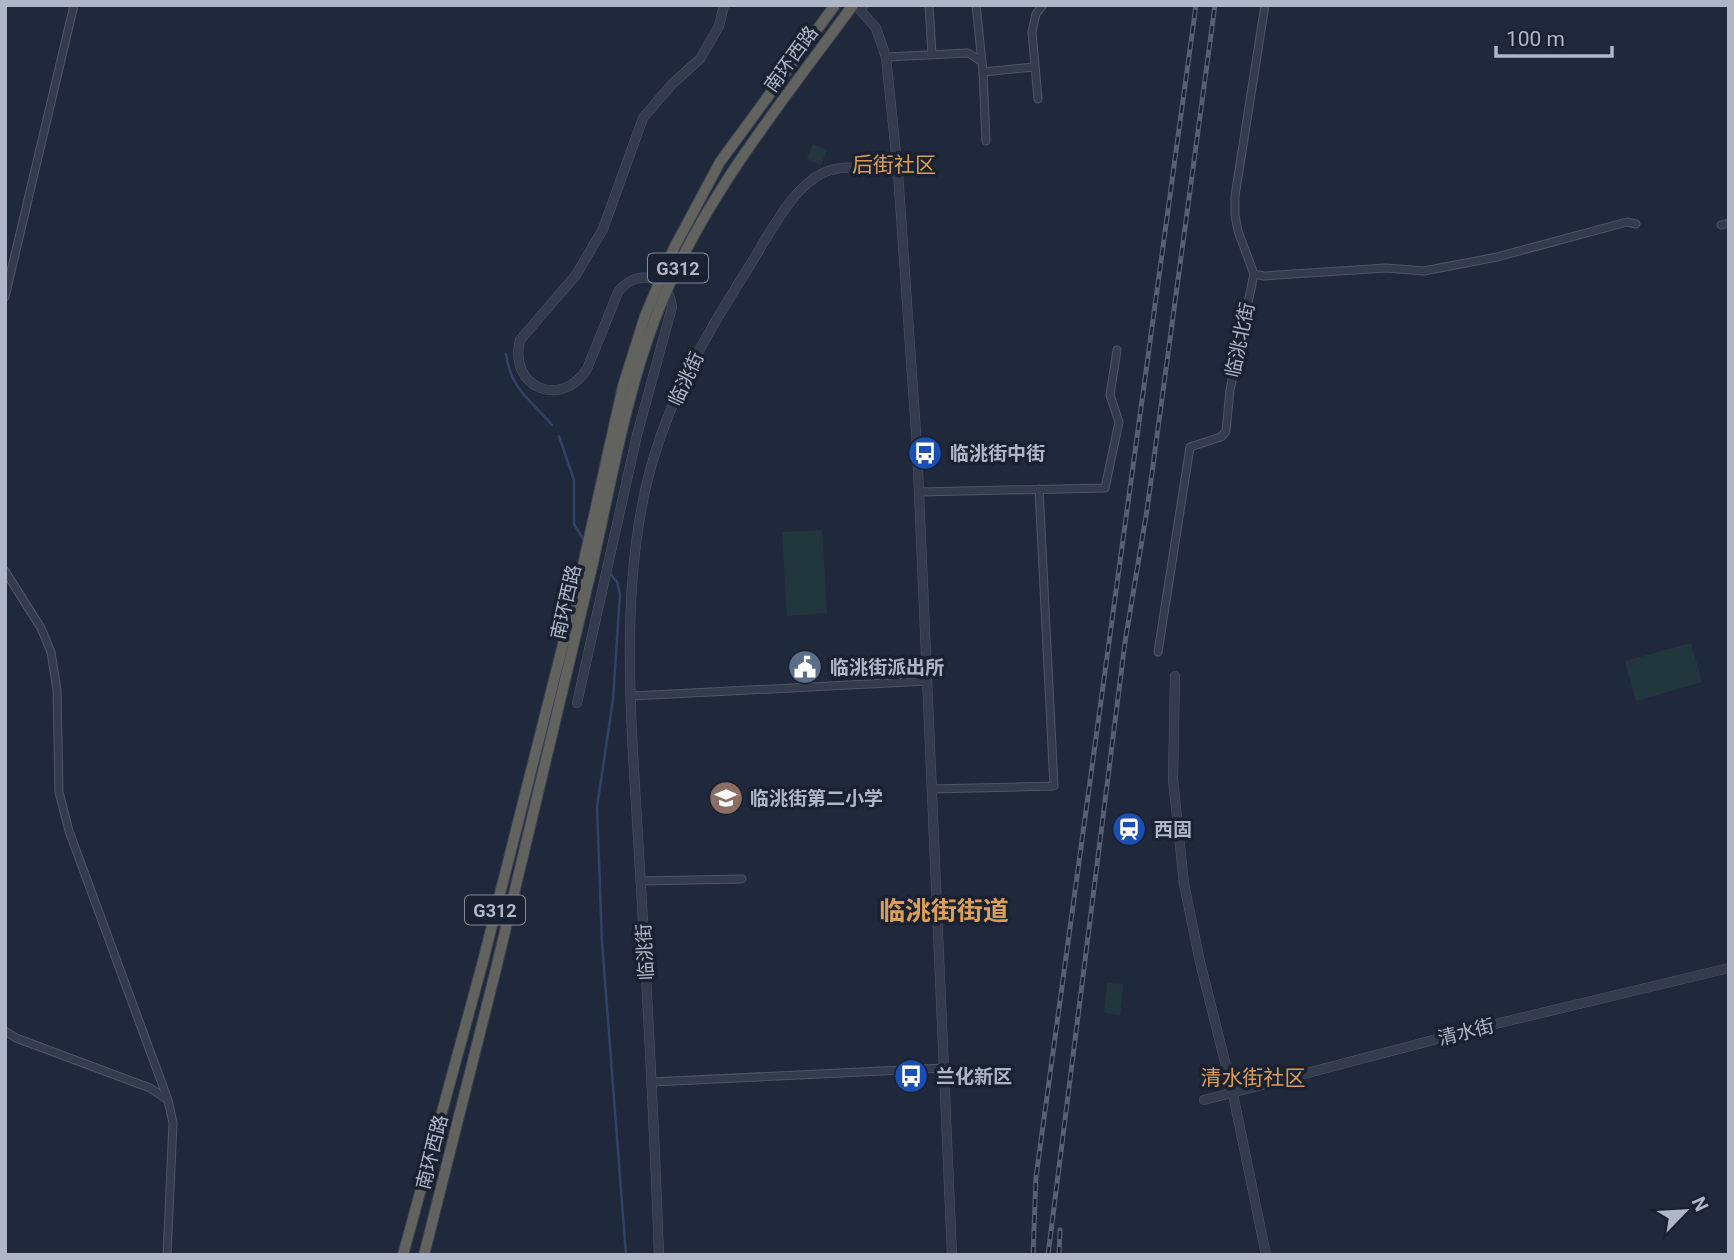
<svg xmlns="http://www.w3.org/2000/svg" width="1734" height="1260" font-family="Roboto,'Noto Sans SC',sans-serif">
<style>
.green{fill:#22373d}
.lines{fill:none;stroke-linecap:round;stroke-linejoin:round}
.stream{stroke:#334264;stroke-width:2.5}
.minor-casing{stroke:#4f5666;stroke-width:9}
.tertiary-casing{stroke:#4f5666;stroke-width:10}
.trunk-casing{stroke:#3c4353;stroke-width:12}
.minor{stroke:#343b4c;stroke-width:7}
.tertiary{stroke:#343b4c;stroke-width:9}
.trunk{stroke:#62625e;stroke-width:10}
.rail-casing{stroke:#565f73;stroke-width:5}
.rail{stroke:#1a2130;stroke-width:2.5;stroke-dasharray:8;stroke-linecap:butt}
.trunk-bridge-casing{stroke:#3c4353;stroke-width:12;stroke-linecap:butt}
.trunk-bridge{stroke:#62625e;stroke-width:10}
.labels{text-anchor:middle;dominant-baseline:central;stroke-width:7;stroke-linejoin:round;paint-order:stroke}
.shield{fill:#1a2130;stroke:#82899a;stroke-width:2}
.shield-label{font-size:18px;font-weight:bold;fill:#afb6c8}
.street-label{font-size:19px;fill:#afb6c8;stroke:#1a2130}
.poi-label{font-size:19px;font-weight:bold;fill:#afb6c8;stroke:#1a2130;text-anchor:start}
.neighbourhood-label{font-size:21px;fill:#db9e57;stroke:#1a2130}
.district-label{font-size:26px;font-weight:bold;fill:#db9e57;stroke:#1a2130}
</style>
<rect width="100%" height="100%" fill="#20293c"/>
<g class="green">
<path d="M813,144L827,150L821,165L807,159Z"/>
<path d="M822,530L827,613L787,616L782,532Z"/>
<path d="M1691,643L1702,682L1636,701L1625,661Z"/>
<path d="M1107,983L1123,984L1120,1015L1104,1013Z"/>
</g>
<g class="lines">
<g class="stream">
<path d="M506,354C511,390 530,399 552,425"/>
<path d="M559,436L574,480V524L585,542"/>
<path d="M609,572L617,582L620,594L613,700L597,807L602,942L626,1255"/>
</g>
<g class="minor-casing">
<g id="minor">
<path d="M929,5L932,54"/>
<path d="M976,5L983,72L986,141"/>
<path d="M886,57L968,53L981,61"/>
<path d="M983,72L1034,67"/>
<path d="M1038,99L1032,32L1036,14L1043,5"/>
<path d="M1721,225L1729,223"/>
<path d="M1254,274L1264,276L1386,268L1424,271L1497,257L1627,222L1636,224"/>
<path d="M5,297L74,5"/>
<path d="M919,492L1105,488L1119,422L1110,395L1117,350"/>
<path d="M5,571L41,628L51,652L57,690L59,792L69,831L168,1100"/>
<path d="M1158,652L1190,447L1221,437L1226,431L1230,390L1254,274L1238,231L1235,215V196L1265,5"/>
<path d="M632,696L927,681"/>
<path d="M932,789L1054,786L1039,489"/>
<path d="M641,881L742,879"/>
<path d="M5,1031L16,1038L150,1088L168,1100L173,1123L167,1255"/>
<path d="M652,1082L944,1068"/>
</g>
</g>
<g class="tertiary-casing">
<g id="tertiary">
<path d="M864,5L860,10L876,28L886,57L898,173L917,447L952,1255"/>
<path d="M1175,676L1173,779L1184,884L1200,962L1233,1094L1266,1255"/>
<path d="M577,703L637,435L672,307C668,276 638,267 618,292L587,369C561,410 508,387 520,340L576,275L603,229L643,118L672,84L700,59L719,26L724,5"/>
<path d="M1204,1100L1483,1027L1729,968"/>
<path d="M659,1255C654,1121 647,987 639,854C632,729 617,581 653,460C673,391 709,330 747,270C767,239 794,180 831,170C853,164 876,170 898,173"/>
</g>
</g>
<g class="trunk-casing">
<g id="trunk">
<path d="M403,1255L482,965L583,565"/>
<path d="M424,1255L496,969L591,571"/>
</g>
</g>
<use href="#minor" class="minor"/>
<use href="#tertiary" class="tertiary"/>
<use href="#trunk" class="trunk"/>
<g class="rail-casing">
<g id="rail">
<path d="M1033,1255L1036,1177L1196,5"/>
<path d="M1048,1255L1125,642L1147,510L1215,5"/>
<path d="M1059,1255L1060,1230"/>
</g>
</g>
<use href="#rail" class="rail"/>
<g class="trunk-bridge-casing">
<g id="trunk-bridge">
<path d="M583,565L623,386L645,316L674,248L720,162L835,5"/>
<path d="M591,571C610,489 625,397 655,319C699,202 780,105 853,5"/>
</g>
</g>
<use href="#trunk-bridge" class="trunk-bridge"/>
</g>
<defs>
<g id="bus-disc" transform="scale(1.75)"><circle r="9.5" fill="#1a4fb4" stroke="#1a2130"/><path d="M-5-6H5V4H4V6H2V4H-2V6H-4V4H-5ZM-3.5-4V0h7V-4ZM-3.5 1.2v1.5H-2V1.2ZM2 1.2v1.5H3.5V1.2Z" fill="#fff"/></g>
<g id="civic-disc" transform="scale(1.75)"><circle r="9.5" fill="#5c6f8a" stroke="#1a2130"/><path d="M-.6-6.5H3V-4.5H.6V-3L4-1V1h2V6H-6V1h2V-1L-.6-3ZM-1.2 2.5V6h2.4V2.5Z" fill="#fff"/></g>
<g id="school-disc" transform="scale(1.75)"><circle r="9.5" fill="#8d6e63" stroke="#1a2130"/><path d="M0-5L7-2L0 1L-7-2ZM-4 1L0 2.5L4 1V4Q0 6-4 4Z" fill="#fff"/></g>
<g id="station-disc" transform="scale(1.75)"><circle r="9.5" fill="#1a4fb4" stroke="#1a2130"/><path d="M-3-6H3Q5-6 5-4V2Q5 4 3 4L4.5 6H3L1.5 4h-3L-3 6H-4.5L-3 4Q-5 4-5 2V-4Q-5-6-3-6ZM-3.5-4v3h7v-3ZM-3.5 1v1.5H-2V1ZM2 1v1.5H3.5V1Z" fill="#fff"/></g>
</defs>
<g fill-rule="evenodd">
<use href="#bus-disc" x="925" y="453"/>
<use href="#civic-disc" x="805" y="667"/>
<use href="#school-disc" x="726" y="798"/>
<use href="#station-disc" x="1129" y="829"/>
<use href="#bus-disc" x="911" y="1076"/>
</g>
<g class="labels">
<g class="shield">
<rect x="648" y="253.5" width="60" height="29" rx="5"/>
<rect x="465" y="895.5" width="60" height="29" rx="5"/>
</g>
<g class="shield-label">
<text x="678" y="268">G312</text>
<text x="495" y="910">G312</text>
</g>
<g class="street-label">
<text transform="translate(791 59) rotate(-54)">南环西路</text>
<text transform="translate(1240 340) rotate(-78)">临洮北街</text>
<text transform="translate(686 379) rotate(-65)">临洮街</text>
<text transform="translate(566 602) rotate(-77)">南环西路</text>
<text transform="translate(645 952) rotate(-93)">临洮街</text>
<text transform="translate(1466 1032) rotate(-14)">清水街</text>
<text transform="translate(432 1152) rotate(-76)">南环西路</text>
</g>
<g class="poi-label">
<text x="950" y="453">临洮街中街</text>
<text x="830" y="667">临洮街派出所</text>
<text x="750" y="798">临洮街第二小学</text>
<text x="1154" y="829">西固</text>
<text x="936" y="1076">兰化新区</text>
</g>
<g class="neighbourhood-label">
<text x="894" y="165">后街社区</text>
<text x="1253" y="1078">清水街社区</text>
</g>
<g class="district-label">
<text x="944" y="911">临洮街街道</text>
</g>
</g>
<rect width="1734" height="1260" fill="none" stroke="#afb6c8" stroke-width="14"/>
<g transform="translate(1685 1211) rotate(65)" stroke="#1a2130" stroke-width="5" paint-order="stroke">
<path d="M0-5L12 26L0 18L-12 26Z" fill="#afb6c8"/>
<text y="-10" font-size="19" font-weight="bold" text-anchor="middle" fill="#afb6c8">N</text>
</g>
<path d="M1496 46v10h116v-10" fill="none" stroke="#afb6c8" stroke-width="3.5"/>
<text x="1506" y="46" font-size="21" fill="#afb6c8" stroke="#1a2130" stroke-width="5" paint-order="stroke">100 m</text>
</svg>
